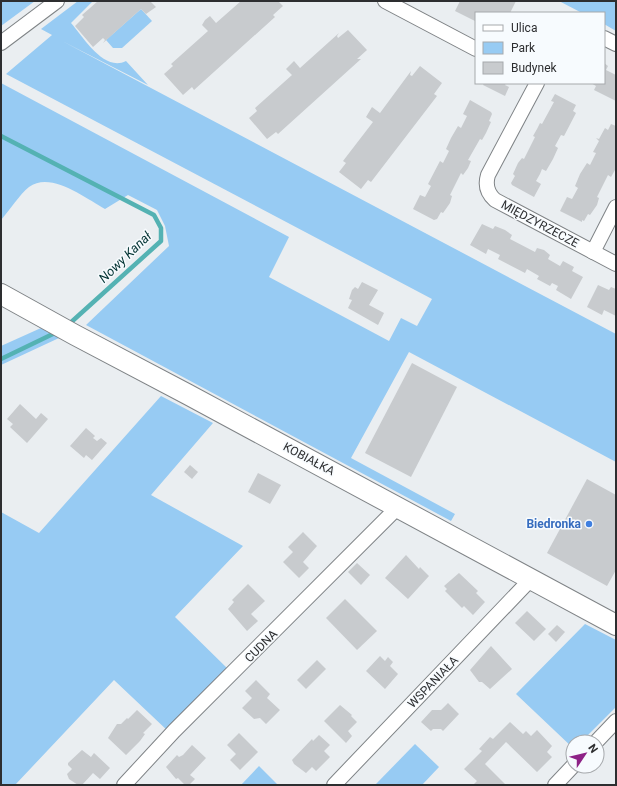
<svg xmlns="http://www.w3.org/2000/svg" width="617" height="786" font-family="Roboto,sans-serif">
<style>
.green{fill:#97cbf3}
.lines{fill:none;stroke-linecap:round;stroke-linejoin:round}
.stream{stroke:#54b2b3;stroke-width:4.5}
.building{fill:#c8cbce}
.street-casing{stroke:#7f8386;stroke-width:16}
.secondary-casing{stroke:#7f8386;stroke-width:22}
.street{stroke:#fff;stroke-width:14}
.secondary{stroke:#fff;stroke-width:20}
.shop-dot{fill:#3f7fe0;stroke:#f7fbfe;stroke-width:1.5}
.labels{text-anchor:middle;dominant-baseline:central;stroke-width:3;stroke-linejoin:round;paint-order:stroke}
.street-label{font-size:12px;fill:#2d2e30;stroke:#f7fbfe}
.shop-label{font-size:12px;font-weight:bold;fill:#366cbe;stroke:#f7fbfe;text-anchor:end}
.water-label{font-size:13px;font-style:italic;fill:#033333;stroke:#f7fbfe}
</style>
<rect width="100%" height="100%" fill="#eaeef1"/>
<g class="green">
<path d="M1,1H35L1,26Z"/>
<path d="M78,1H93L71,23C84,38 104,72 126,61L148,85L62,41L616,334V462L409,352L351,458L455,514L451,521L86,325L169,246L165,226L157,210L128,195L105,209C85,198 51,171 29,187C20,194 9,211 1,220V83L289,237L269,277L389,341L401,318L417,326L432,299L6,74L52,35L41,29Z"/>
<path d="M559,1H616V31L604,24V13H582Z"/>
<path d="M141,9L152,21L122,48H113L106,40Z"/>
<path d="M41,328L59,338L1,365V346Z"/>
<path d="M161,396L213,423L151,495L243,546L175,617L229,670L169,732L114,680L15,785H1V512L39,533Z"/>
<path d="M585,624L616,640V707L581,742H573V748L516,694Z"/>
<path d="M415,744L439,767L422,785H375Z"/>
<path d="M259,766L278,785H241Z"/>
</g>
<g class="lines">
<g class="stream">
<path d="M1,136L154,215L161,228V241L68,325"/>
<path d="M1,359L57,332"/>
</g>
</g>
<g class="building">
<path d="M98,1H150L156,7L146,14L141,9L103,43L105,40L103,38L93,47L75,26L84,17L82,15Z"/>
<path d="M241,1H278L283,6L273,15L275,17L194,90L192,87L183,95L164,74L173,66L171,64L208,31L202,25L205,20L210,16L216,23Z"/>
<path d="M460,1H516L510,13H476L475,21L455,11Z"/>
<path d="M348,30L367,50L357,59H361L278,134L276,132L267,139L249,118L257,111L255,108L292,75L286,69L294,61L300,68L339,33L337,36L338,38Z"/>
<path d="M604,63L608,66L606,70L616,75V101L594,90L596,86L591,83H604Z"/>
<path d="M420,66L442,83L434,94L437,96L371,182L368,180L361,189L339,172L346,163L343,161L373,122L366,117L372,107L380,113L411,71L410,75L412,76Z"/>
<path d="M484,83H506L505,85L509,87L505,96L483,85Z"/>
<path d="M555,94L576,105L573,111L576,113L564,136L561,135L555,146L558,148L553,159L546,171L542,169L540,174L536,181L541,184L534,197L512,185L511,183L515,176L513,174L518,163L522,158L524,159L535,137L533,136L537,129L540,123L542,124L554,102L551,101Z"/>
<path d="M470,100L491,112L492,114L489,121L491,122L486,133L482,140L480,139L468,160L471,161L468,168L463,175L461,173L450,195L452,196L450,203L443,213L441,212L437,219L434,220L413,209L420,195L425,197L431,186L428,184L440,161L443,163L449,151L446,149L451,138L458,126L461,128L467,116L463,114Z"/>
<path d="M611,124L616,126L615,170L611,177L608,175L597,197L599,198L597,205L590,215L588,214L584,221L582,220V222L560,211L567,197L572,199L578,188L575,186L580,174L587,163L590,165L596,153L593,152L599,141L596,138L599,139L605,128L608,130Z"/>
<path d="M482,224L493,229L495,226L505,230L512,235L510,239L535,252L537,248L544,250L550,255L548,259L560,266L563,261L574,267L572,271L583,277L571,299L556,290L558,286L552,283L550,286L537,279L539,276L527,269L525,273L498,259L500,255L488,249L486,254L470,245Z"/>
<path d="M362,282L378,290L369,305L384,313L378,325L348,308L352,300L349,299L352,290L355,287L358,289Z"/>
<path d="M598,285L609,290L611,287L616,289V316L604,310L602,315L587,307Z"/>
<path d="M412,363L457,387L411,477L365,453Z"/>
<path d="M20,404L36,419L41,413L48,419L27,443L10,427L13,424L7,419Z"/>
<path d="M86,428L95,436L93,438L97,441L101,438L107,443L92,460L86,455L84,458L70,446Z"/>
<path d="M190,465L198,472L192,479L184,472Z"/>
<path d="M258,473L281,485L270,504L248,492Z"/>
<path d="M587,479L616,495V570L607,586L547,553Z"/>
<path d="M303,532L317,546L303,562L309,568L299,578L283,562L293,552L288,547Z"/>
<path d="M406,555L419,569L420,567L429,576L408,599L385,578Z"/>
<path d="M357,563L370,575L361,585L348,572Z"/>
<path d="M459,573L478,591L476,593L485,602L473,615L464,606L462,608L445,591L447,589L444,586Z"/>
<path d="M248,584L265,601L251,614L258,621L247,631L228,609L234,602L232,600Z"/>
<path d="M345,599L377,631L357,650L326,618Z"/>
<path d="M527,611L546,629L534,641L515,623Z"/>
<path d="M557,625L565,632L556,642L548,634Z"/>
<path d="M491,646L512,669L490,689L482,682H479L470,670Z"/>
<path d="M380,656L385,661L388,657L393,662L390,666L398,674L385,689L366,671Z"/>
<path d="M317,660L326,669L306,689L297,680Z"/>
<path d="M256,680L270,694L267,698L280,710L266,724L260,718L254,719L242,708L252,698L245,691Z"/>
<path d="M448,703L459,714L443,731L441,729H433L431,731L421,722L432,710H441Z"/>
<path d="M340,705L352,715L351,716L357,722L348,731L352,736L346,743L324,721Z"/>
<path d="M137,710L152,724L143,733L145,734L140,741L126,755L108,738L117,724H121L127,718L128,719Z"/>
<path d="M510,722L523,734L526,731L531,736L537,730L552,746L547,752L552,757L537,772L506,742L485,764L506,785H473L477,781L464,769L482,751L479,749L490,737L493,739Z"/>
<path d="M239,733L258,752L240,770L230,760L236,754L227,745Z"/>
<path d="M319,735L330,745L324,751L330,757L316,771L312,767L306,773L294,764L292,760L312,739L313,741Z"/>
<path d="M192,745L206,758L190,775L195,779L189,785H185L178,778L176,779L166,767L177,755L179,757L183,755Z"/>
<path d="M82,750L91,757L94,753L110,768L100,779L93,773L82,785H78L69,779L67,774L72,769L68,765V763Z"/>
</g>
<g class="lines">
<g class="street-casing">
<g id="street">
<path d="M385,1L476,49"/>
<path d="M604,38L616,44"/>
<path d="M1,43L57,1"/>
<path d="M537,83L488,175C485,185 487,193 495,200L616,264"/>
<path d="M593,252L616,207"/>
<path d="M596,742L616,721"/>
<path d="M124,785L174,731L398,507"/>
<path d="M334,785L531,579"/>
<path d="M555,785L573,766"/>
</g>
</g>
<g class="secondary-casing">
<path id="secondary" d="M1,294L75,335L187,394L616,625"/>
</g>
<use href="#street" class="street"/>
<use href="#secondary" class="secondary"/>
</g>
<circle class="shop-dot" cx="589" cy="524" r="4"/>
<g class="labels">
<g class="street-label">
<text transform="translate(540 224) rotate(28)">MIĘDZYRZECZE</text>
<text transform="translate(309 459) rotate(28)">KOBIAŁKA</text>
<text transform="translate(261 646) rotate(-45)">CUDNA</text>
<text transform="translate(433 682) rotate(-46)">WSPANIAŁA</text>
</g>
<g class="shop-label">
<text x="581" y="524">Biedronka</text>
</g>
<g class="water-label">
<text transform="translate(125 257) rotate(-44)">Nowy Kanał</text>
</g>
</g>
<rect width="617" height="786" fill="none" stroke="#2d2e30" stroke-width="4"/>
<rect x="475" y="12" width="130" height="72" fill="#f7fbfe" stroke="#a6a9ac"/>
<rect x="483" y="25" width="20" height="6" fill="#ffffff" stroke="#a6a9ac"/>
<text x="511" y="32" font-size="12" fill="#2d2e30">Ulica</text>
<rect x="483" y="42" width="20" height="12" fill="#97cbf3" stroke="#a6a9ac"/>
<text x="511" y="52" font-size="12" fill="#2d2e30">Park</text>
<rect x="483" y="62" width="20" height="12" fill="#c8cbce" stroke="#a6a9ac"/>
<text x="511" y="72" font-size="12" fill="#2d2e30">Budynek</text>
<g transform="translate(585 754) rotate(55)"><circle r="19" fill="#f7fbfe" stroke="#a6a9ac"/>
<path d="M0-3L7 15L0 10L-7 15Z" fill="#8e2387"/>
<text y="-6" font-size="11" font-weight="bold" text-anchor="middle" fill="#2d2e30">N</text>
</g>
</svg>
